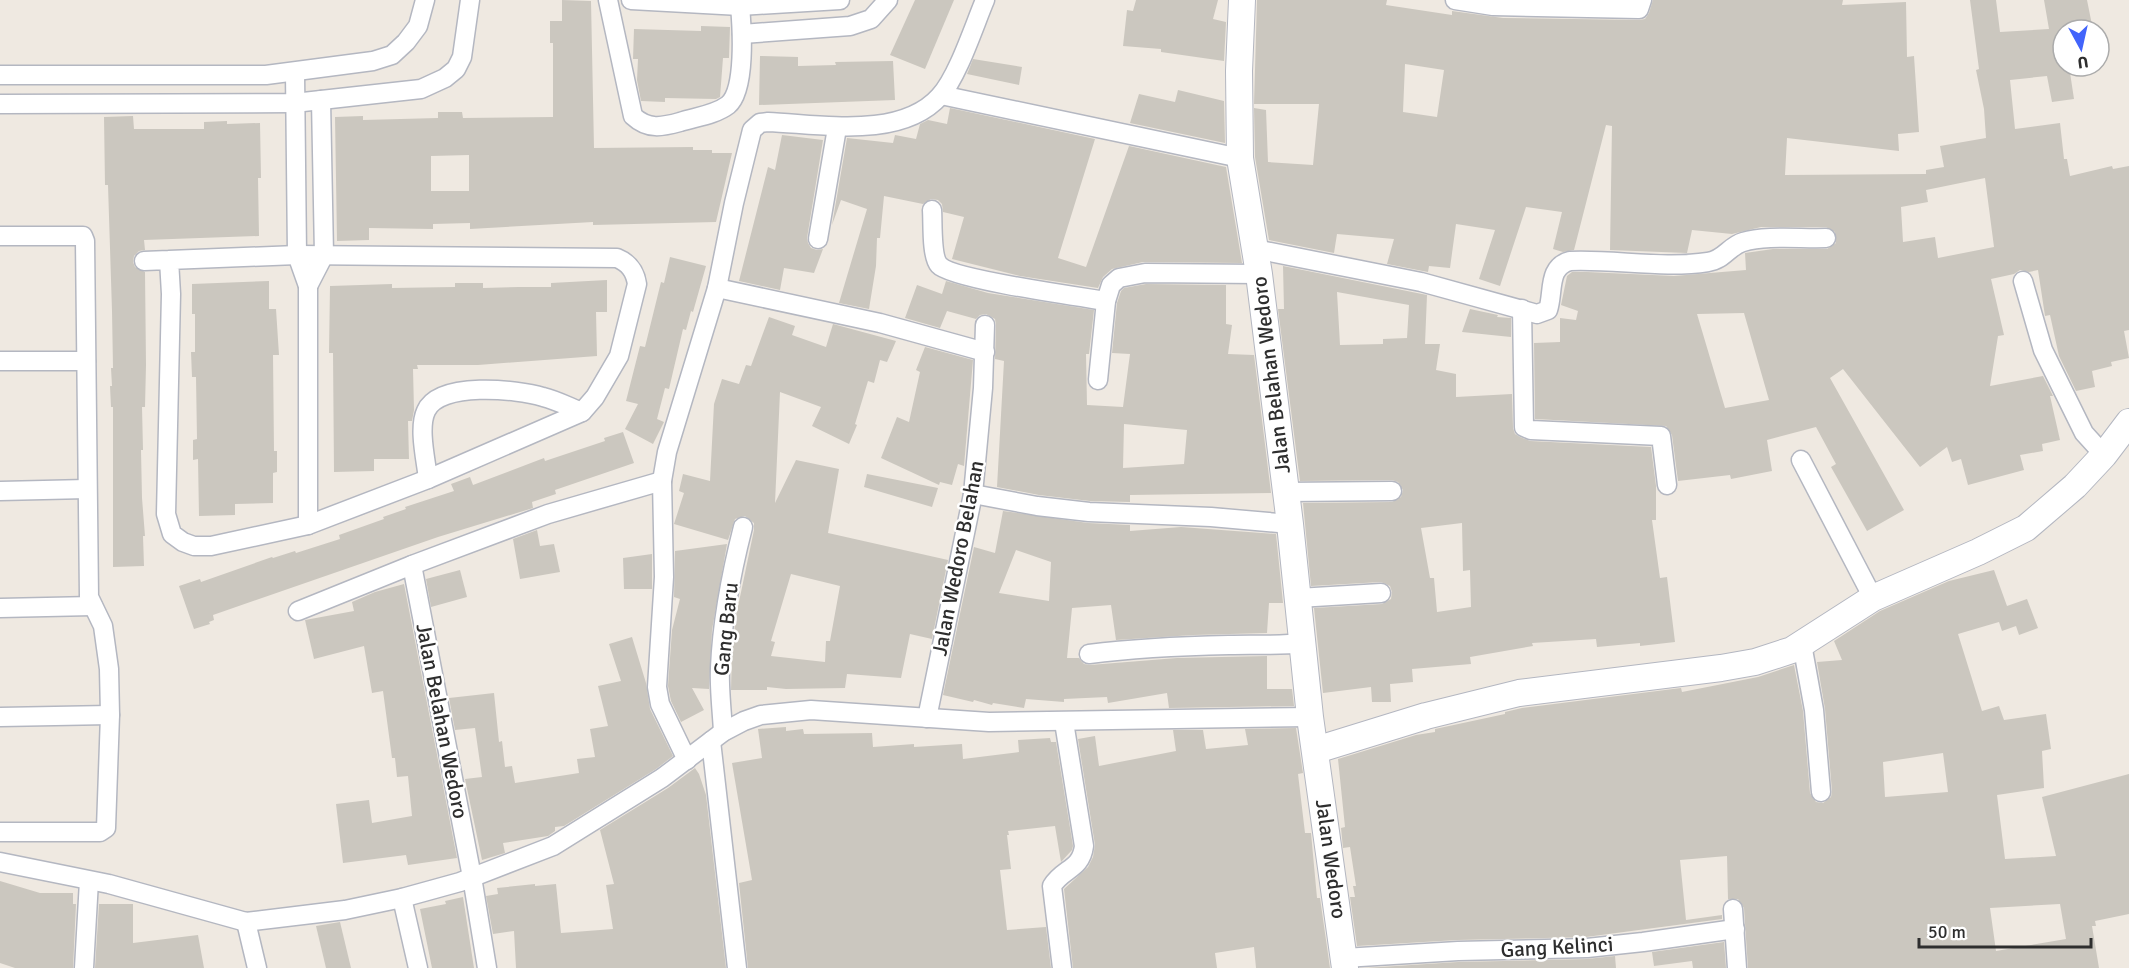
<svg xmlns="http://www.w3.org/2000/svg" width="2129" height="968" font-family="Signika,sans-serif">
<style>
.building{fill:#cbc7bf;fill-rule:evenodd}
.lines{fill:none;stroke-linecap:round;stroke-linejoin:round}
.street-casing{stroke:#b4b7c1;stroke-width:21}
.secondary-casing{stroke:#b4b7c1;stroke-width:28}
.street{stroke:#fff;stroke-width:18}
.secondary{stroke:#fff;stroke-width:26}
.labels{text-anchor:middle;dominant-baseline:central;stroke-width:5;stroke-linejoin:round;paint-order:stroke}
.street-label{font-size:21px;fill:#2e2e2e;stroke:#fff}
</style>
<rect width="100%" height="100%" fill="#efe9e1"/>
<g class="building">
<path d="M562,0L591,1L594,148L693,147V150H712V153H732L716,222L593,225V222L470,229V223L433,224V229L369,228V240L337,241L335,117L363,116V120L438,118V112H462L463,118L553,117V43H550V21H562ZM469,155V191H431V156Z"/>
<path d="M915,0H954L925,69L890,55Z"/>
<path d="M1136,0H1218L1213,19L1226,22L1224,61L1161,52V49L1123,46L1127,10L1133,11Z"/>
<path d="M1257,0H1387L1386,5L1452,15V11L1503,18L1639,20L1645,19L1649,13L1653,0H1843L1842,5L1906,2L1907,57L1914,56L1919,132L1898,134L1899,151L1787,138L1785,175L1926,174V170L1944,167L1940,146L1986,138L1984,109L1976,70L1979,69L1970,0H1996L2000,32L2049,29L2044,0H2087L2093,30H2063V66H2069L2074,99L2052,102L2047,76L2010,80L2015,129L2060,123L2064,159H2067L2070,176L2112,166L2113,169L2129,166V330L2124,331L2129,358L2111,362L2112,366L2092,371L2095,387L2076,391L2059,356L2050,315L2045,316L2038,270L2029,272L2020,270L2014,274L1991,279L2004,335L1998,336L1990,386L2043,376L2053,396H2050L2060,440L2042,444L2043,451L2020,455L2024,470L1968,485L1961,459L1952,462L1947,447L1920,467L1843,369L1830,378L1904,510L1867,531L1831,467L1836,464L1816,427L1767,440L1772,471L1731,479L1730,475L1678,481L1672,435L1666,426L1535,419L1534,343L1560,342V318L1576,320L1578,311L1561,305L1567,276L1572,272H1587L1674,276L1746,270L1745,253L1773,249H1827L1836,243L1835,232L1826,227H1761L1732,234L1692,230L1687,253L1610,250L1612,126L1606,125L1574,250L1563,252L1553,249L1562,212L1526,207L1500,286L1479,279L1495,230L1456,224L1450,268L1429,266L1428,272L1387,264L1394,239L1337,234L1334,253L1269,240L1255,157L1254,108L1266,110L1268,162L1313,165L1319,104H1254ZM1405,64L1444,70L1437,117L1403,112ZM1985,178L1994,247L1938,258L1935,237L1903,242L1901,207L1928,202L1926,190ZM1744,313L1769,400L1725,408L1697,314Z"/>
<path d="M701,26L730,27L729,58H723L720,97L716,99L665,98V102L641,101L637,80L638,59H633L634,29L701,31Z"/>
<path d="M760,56L798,57V66L836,65L835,62L893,61L895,100L759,105Z"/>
<path d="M973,59L1022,67L1019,85L967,74Z"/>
<path d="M1178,90L1224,101L1225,143L1130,123L1139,94L1175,102Z"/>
<path d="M950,108L1095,139L1058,258L1086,267L1129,146L1226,167L1242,263L1143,262L1112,269L1103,277L1098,288L1020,276L952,259L964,217L943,212L942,204L938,200L931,199L923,204L884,196L880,238H877L876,266L869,309L839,303L867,209L841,200L832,225L847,138L893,143L895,135L916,139L920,124L928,120L947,124Z"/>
<path d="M133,116L134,129H204V122L227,121V124L260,123L261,178H258L259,236L144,240L145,250L139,251L134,256L133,262L135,267L145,272L146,365L145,407H142L143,450H141L142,498L145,536H143L144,566L113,567V407H111L110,386H112L111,368H113L112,311L108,185H105L104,117Z"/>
<path d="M782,135L823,140L807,238L808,243L811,248L817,250L823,249L814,273L784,268L780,290L739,281L768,167L775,170Z"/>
<path d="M670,257L706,266L693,312L691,311L686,330L683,329L669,389L665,388L657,419L664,422L653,444L625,429L638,404L626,401L640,346L645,347L661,282L664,283Z"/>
<path d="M1283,266L1427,295L1425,344H1440L1436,370L1456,374V397L1512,394L1513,428L1515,434L1520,437L1530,441L1651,447L1656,486V520H1652L1660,578L1667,577L1675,642L1640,646V643L1597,647L1596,639L1532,643L1533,646L1470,657L1471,664L1412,669L1413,682L1390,684L1391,702H1372L1371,687L1323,693L1314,608L1382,604L1391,599L1392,592L1390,586L1381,582L1311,586L1303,503L1392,502L1401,497L1403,490L1398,482L1392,480L1300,481L1278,309H1284ZM1337,292L1409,305L1407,338L1383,339V344L1340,345ZM1462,523L1463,571L1470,570L1471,607L1437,612L1434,578H1430L1421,528Z"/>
<path d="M607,280V312H596L597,356L478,365H417L418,369H413L414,410L412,421H408L409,459H374V471L334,472L333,353H329L330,286L392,284V288L455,287V283H483V288L519,287H551V283Z"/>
<path d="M269,281V309H276L279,355H273L274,451H277V472L273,473V503L235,504V515L199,516L198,459L193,460V440L197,439L196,377H192L191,352H195V314H192V284Z"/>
<path d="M946,281L988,293L1094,310L1089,354H1086L1087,405L1123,407L1130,354L1112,353L1117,303L1121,291L1124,288L1146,284L1226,285V324L1232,325L1228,354L1254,355L1271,493L1130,495V502L1090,501L1039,495L997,487L1004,361L995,359L996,325L995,319L986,314L980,315L976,319L947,311L940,328L905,318L917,285L942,294ZM1124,424L1187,430L1184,464L1123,468Z"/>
<path d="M1470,309L1498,315L1497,317L1511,318V337L1462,332Z"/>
<path d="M769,317L795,326L792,335L826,347L833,324L896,341L887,362L880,360L874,383L868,381L855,424L857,425L849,444L812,426L821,407L780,392L775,503L796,460L839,469L828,533L948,560L932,639L910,634L901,678L847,674L845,688L786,689L767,687V690H731L732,651L736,616L754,530V523L745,516L735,519L728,540L674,524L684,493L679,491L683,474L710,481L714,404L722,379L739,384L746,365L751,366ZM791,574L840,586L830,641H826L825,662L771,656L775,642L771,641Z"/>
<path d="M925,347L973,360L964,466L958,464L952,485L940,482L939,485L881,458L897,417L909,422L920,372L916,370Z"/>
<path d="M623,432L634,463L555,490L556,494L532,502L533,508L438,537L213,615L214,620L209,622L210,624L194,629L179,586L200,579L201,582L272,557L273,558L295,551L296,553L340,539L339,535L384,519L383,517L406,509L405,507L454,491L451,484L470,477L473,485L544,458L545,461L605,441L604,438Z"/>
<path d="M867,474L938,488L932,507L864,487Z"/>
<path d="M1003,511L1088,523L1130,525V531L1181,527L1276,534L1283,603H1269L1267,633L1193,635L1116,640L1111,605L1072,608L1067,658H1079L1084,664L1090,665L1177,658L1267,656V689H1292L1294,706L1169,708L1167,693L1108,703L1107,697L1064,699V702L1026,699L1024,708L993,703L992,705L974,700L973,702L943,695L974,547L995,553ZM1016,550L1051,562L1049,601L999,593Z"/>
<path d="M537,530L540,546L554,544L560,572L520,579L513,539Z"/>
<path d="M727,544L712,630L709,689L692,688L704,710L681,722L671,701L668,686L672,630L680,599L674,597L675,551Z"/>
<path d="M652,554V589H624L623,558Z"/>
<path d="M460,570L467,597L431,607L426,579Z"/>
<path d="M1994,570L2007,606L2027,599L2038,628L2019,635L2016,626L2002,631L1999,622L1958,634L1982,711L1999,706L2004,720L2046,714L2051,749L2042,751L2044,788L1997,795L2005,859L2056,856L2042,797L2129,774V914L2095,921L2096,926H2092L2099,968H1748L1744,908L1738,899H1728L1727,856L1680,860L1686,920L1722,915V919L1586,937L1457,940L1357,946L1350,897H1355L1353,886H1356L1350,847L1343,848L1341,828L1345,827L1338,759L1416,735L1435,732V729L1505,714V712L1522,708L1681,688L1682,692L1758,677L1794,665L1803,711L1810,793L1816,802L1823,803L1831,797L1832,791L1825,709L1817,662L1842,660L1834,641L1880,611L1949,581ZM1943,753L1948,792L1885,797L1883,762ZM2060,904L2066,939L1996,951L1990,908Z"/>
<path d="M404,584L457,858L408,865L406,855L343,863L336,804L369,800L372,823L412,816L408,776L397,777L395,758H392L383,691L372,693L364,646L314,659L305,620L354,611L352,602L375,592Z"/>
<path d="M632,637L646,683L650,709L673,756L656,769L564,826L555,827V831L548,836L503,843L505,853L482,860L465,779L482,777L475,728L455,730L449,698L494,693L499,742L502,741L505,767L512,766L515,783L579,773L577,759L595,757L590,729L608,726L598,686L621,681L609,644Z"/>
<path d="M786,727V731L803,729L804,734L872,733L873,747L914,744V747L962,744L963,759L1019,752L1018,740L1050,738L1051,742H1056L1073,846L1072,850L1061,862L1055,826L1008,831L1009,835H1007L1011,869L1000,870L1007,930L1046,927L1051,968H748L739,883L752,880L732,763L762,758L758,729Z"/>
<path d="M1296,728L1303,773L1298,774L1305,833H1311L1317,898H1320L1330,968H1256L1254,947L1215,953L1217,968H1073L1064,889L1088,867L1093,857L1095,845L1078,739L1095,736L1099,766L1176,751L1173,730H1203L1206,749L1248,745L1245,729Z"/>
<path d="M695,768L699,774L706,795L726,968H516L514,931L493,934L486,896L498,894L497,888L535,884V886L556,884L561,933L613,929L606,885L614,884L600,830L668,788Z"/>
<path d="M0,881L40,893H73V904H76L73,968H15L0,963Z"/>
<path d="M463,897L474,968H432L420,909L446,904L445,901Z"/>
<path d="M99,904H133V943L198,935L204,968H95Z"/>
<path d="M340,922L351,968H326L316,926Z"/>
<path d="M1724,942L1726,968H1693L1692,961L1654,966L1652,952Z"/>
<path d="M1615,956L1616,968H1365L1458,962L1587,959Z"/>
</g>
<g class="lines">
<g class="street-casing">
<g id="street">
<path d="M608,0L633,116C648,130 662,127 680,122C695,117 715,115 728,105C746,90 742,28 740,6"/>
<path d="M631,0L740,6L840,0"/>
<path d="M1455,0L1493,6L1639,9L1642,0"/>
<path d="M742,34L850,26L871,19L888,0"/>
<path d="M295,73L297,255L308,286V525"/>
<path d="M0,75H266L373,61L392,55L406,42L418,26L425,0"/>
<path d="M941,95L1240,158"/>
<path d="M0,104L294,103L421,89L445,78L456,69L462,57L470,0"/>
<path d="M932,210C933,222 931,256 939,265C951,279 1081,297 1106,301"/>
<path d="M0,236H83L85,241L89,597L103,626L109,669L110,715L106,828L100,832H0"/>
<path d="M818,239L837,128"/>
<path d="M1255,249L1421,282L1537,314L1548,310C1554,292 1547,267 1570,261C1615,259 1663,269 1708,262C1724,260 1729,246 1743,242C1766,235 1801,239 1826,238"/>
<path d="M144,261L297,255L617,258C629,263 635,271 637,284L619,356L595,397L582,412L428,479L308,525L211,546H194L183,542L172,534L166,514L171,294L169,260"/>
<path d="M2023,281L2043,350L2084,433L2104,455"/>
<path d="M308,286L324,255L321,100"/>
<path d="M717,288L880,323L985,352"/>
<path d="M1522,309L1524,427L1531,430L1661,436L1667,485"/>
<path d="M0,361H86"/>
<path d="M1098,380L1106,301L1111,285L1119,278L1145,273L1259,274"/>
<path d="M1801,460L1873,598"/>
<path d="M428,479C426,460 418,428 426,411C439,381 517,389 543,397C556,400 569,407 582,412"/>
<path d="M0,491L87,489"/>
<path d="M1285,492L1392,491"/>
<path d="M973,494L1037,506L1089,512L1211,517L1290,524"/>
<path d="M412,565L472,877L487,968"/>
<path d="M1298,598L1381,593"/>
<path d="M0,608L93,606"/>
<path d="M298,611L412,565L548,514L662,481"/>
<path d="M1802,644L1814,710L1821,792"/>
<path d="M1089,654C1136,648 1182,646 1229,645C1254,644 1278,646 1303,643"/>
<path d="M0,717L110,715"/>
<path d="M927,718L973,494L983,388L985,325"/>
<path d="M723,732C722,711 719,689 720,668C722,619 731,574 743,527"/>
<path d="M711,741L737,968"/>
<path d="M687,760L660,704L657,687L664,577L662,481L667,452L717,288L734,203L752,130L760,123L768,122C820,124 901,140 940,96C958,76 974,26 985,0"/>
<path d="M0,862L109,884L246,922L345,910L402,898L460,882L553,846L662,778L723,732L744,721L761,715L811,710L989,722L1310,717"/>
<path d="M402,898L418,968"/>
<path d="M1733,909L1737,968"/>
<path d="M246,922L257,968"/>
<path d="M1344,958L1458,951L1587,948L1643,942L1735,929"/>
<path d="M84,968L89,881"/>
<path d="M1062,968L1052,886C1063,868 1081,870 1084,846L1064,722"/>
</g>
</g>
<g class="secondary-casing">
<g id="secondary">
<path d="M1242,0L1239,71L1240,158L1259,274L1290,524L1310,717L1345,968"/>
<path d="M1316,750L1426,716L1519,693L1721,668L1755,662L1792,650L1873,598L1978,552L2026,528L2075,486L2104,455L2129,422"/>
</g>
</g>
<use href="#street" class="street"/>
<use href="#secondary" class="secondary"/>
</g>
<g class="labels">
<g class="street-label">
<text transform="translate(1271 375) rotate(-97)">Jalan Belahan Wedoro</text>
<text transform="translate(958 558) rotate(-79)">Jalan Wedoro Belahan</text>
<text transform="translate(726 629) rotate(-84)">Gang Baru</text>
<text transform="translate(442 721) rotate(79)">Jalan Belahan Wedoro</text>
<text transform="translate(1331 859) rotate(82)">Jalan Wedoro</text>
<text transform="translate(1557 947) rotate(-3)">Gang Kelinci</text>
</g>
</g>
<g transform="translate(2081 48) rotate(172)"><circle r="28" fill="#ffffff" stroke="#ababab" stroke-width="1.5"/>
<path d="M0-4.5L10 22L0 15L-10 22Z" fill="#4264fb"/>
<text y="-9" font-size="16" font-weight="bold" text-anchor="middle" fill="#2e2e2e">U</text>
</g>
<path d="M1919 938v9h172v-9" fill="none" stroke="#2e2e2e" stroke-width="3"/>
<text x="1928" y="938" font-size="18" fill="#2e2e2e" stroke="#ffffff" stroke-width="4.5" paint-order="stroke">50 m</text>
</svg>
